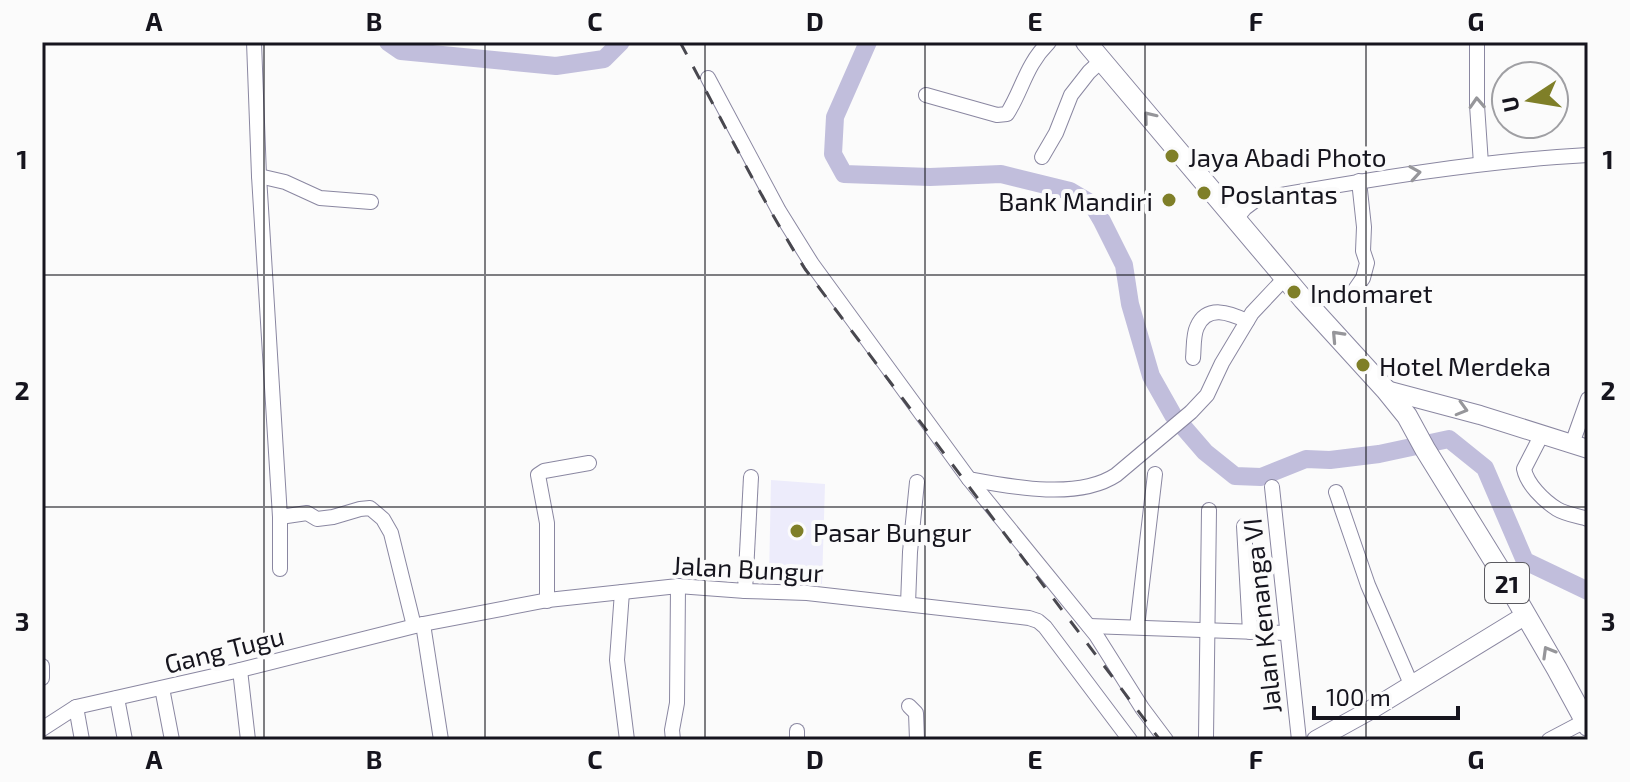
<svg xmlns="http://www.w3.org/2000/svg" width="1630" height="782" font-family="'Exo 2',sans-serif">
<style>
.built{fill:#edecfb}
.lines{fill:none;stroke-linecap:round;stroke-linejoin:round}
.river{stroke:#c1bedc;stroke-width:18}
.minor-casing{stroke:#8a87a1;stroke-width:16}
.major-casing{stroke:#8a87a1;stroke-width:20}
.highway-casing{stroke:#8a87a1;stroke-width:22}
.minor{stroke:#fff;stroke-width:14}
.major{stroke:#fff;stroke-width:18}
.highway{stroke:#fff;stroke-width:20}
.rail{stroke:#49484f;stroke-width:3;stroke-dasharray:14 14;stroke-linecap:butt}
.oneway{stroke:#96969a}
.grid{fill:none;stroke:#16151e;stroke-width:2;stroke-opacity:0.55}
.poi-dot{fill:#7f7f28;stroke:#fbfbfb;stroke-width:3}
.labels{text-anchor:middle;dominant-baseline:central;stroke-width:8;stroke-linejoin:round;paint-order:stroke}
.shield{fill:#fbfbfb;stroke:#5b5a60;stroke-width:2}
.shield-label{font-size:24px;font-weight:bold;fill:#16151e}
.poi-label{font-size:26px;fill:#16151e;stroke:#fbfbfb;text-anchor:start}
.street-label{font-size:26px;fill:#16151e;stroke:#fbfbfb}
.neatline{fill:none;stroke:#16151e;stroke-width:3}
.grid-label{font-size:26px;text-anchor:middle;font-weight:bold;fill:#16151e}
</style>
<rect width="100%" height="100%" fill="#fbfbfb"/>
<path class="built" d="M771,480L825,484L822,584L769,578Z"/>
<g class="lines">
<g class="river">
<path d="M388,42L401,51L556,66L604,59L621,42"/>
<path d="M868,42L835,117L833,154L844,174L930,177L1001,174L1070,191L1092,204L1102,221L1124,265L1130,304L1151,376L1173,415L1205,452L1235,476L1261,477L1306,459L1330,460L1379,454L1449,439L1485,468L1525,561L1588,591"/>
</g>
<g class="minor-casing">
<g id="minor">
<path d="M254,42L259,176L280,517V569"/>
<path d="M1477,42V105L1481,164"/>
<path d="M708,78L779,211L812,264L969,479L1096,635L1142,708L1166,740"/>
<path d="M926,95L997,115L1007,114C1023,89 1025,66 1049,42"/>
<path d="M1042,157L1056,133L1071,95L1089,72L1102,60"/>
<path d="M259,176L285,182L320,198L371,202"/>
<path d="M1235,220L1245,208L1257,199C1367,180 1477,161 1588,155"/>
<path d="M1354,291L1363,278L1367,263L1363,251L1364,227L1359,181"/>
<path d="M1193,358C1194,349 1193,335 1197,327C1207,304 1230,313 1247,321"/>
<path d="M1542,434L1524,469C1527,484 1543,500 1557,509C1565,514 1578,516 1588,519"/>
<path d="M1572,444L1588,399"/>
<path d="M969,479C1012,487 1078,500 1116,475L1191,412L1207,395L1222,363L1252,313L1285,278"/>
<path d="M1272,487L1299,740"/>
<path d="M1336,492L1368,585L1411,684"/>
<path d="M280,517L307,513L317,519L333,517L360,509L370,508L383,519L391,533L414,626"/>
<path d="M1244,526L1250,632"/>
<path d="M745,591L751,477"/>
<path d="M622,592L617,660L627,740"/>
<path d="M547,601V523L538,475L544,471L589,463"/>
<path d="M908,604L910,552L917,482"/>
<path d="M423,624L441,740"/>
<path d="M1089,626L1286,633"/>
<path d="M1137,627L1155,474"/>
<path d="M42,666V678"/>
<path d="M240,670L248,740"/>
<path d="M162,688L172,740"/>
<path d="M117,698L125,740"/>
<path d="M909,706L916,713L917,740"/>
<path d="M76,707L82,740"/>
<path d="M42,729L76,707L240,670L423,624L548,600L678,586L745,591L807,593L1029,618L1038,621L1045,627L1130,740"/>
<path d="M797,731V740"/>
<path d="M1206,737L1209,510"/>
<path d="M673,740L672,730L677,703L678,586"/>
<path d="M1549,740L1585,721"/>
</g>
</g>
<g class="major-casing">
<g id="major">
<path d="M1386,390L1480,415L1588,449"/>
<path d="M1316,740L1374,708L1526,615"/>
</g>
</g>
<g class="highway-casing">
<path id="highway" d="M1086,42L1303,299L1386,390L1407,416L1425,449L1498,567L1557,669L1588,726"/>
</g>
<use href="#minor" class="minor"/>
<use href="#major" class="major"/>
<use href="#highway" class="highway"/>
<path class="rail" d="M680,42C721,118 759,195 805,269L1160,740"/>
</g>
<defs><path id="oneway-chevron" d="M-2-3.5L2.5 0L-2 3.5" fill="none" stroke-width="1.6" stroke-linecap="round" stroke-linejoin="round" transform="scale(2)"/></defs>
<g class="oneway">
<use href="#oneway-chevron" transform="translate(1477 103) rotate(-93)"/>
<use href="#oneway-chevron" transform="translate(1149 117) rotate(-129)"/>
<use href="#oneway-chevron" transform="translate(1415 173) rotate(-9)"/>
<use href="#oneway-chevron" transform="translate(1337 336) rotate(-133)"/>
<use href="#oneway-chevron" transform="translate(1462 409) rotate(16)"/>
<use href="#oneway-chevron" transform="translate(1548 652) rotate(-120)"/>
</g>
<path class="grid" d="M264,42V740M485,42V740M705,42V740M925,42V740M1145,42V740M1366,42V740M42,275H1588M42,507H1588"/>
<g class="poi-dot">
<circle cx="1172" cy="156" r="8"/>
<circle cx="1204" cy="193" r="8"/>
<circle cx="1169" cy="200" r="8"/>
<circle cx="1294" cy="292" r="8"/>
<circle cx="1363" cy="365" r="8"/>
<circle cx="797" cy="531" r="8"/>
</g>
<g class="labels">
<rect class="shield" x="1485" y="563" width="44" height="40" rx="6"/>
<g class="shield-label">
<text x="1507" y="583">21</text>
</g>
<g class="poi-label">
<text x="1188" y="156">Jaya Abadi Photo</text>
<text x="1220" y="193">Poslantas</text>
<text x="1153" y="200" text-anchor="end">Bank Mandiri</text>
<text x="1310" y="292">Indomaret</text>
<text x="1379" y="365">Hotel Merdeka</text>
<text x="813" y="531">Pasar Bungur</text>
</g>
<g class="street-label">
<text transform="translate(748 568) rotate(3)">Jalan Bungur</text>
<text transform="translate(1261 616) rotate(-96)">Jalan Kenanga VI</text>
<text transform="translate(224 649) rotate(-14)">Gang Tugu</text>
</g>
</g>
<rect width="1630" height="782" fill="none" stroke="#fbfbfb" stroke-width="88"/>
<g transform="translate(1530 100) rotate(258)"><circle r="38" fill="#fbfbfb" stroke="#9f9fa3" stroke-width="2"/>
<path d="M0-6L14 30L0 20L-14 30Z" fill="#7f7f28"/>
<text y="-12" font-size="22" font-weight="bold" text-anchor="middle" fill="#16151e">U</text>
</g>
<path d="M1314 706v12h144v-12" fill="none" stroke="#16151e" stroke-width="4"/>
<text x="1326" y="706" font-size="24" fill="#16151e" stroke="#fbfbfb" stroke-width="6" paint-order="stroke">100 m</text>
<rect x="44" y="44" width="1542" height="694" class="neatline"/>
<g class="grid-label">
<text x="154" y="31">A</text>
<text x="374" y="31">B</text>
<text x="595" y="31">C</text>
<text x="815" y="31">D</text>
<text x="1035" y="31">E</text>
<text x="1256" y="31">F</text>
<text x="1476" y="31">G</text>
<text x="22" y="169">1</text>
<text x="1608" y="169">1</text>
<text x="22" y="400">2</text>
<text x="1608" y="400">2</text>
<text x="22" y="631">3</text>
<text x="1608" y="631">3</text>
<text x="154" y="769">A</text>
<text x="374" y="769">B</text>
<text x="595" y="769">C</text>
<text x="815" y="769">D</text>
<text x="1035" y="769">E</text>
<text x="1256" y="769">F</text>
<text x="1476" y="769">G</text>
</g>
</svg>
